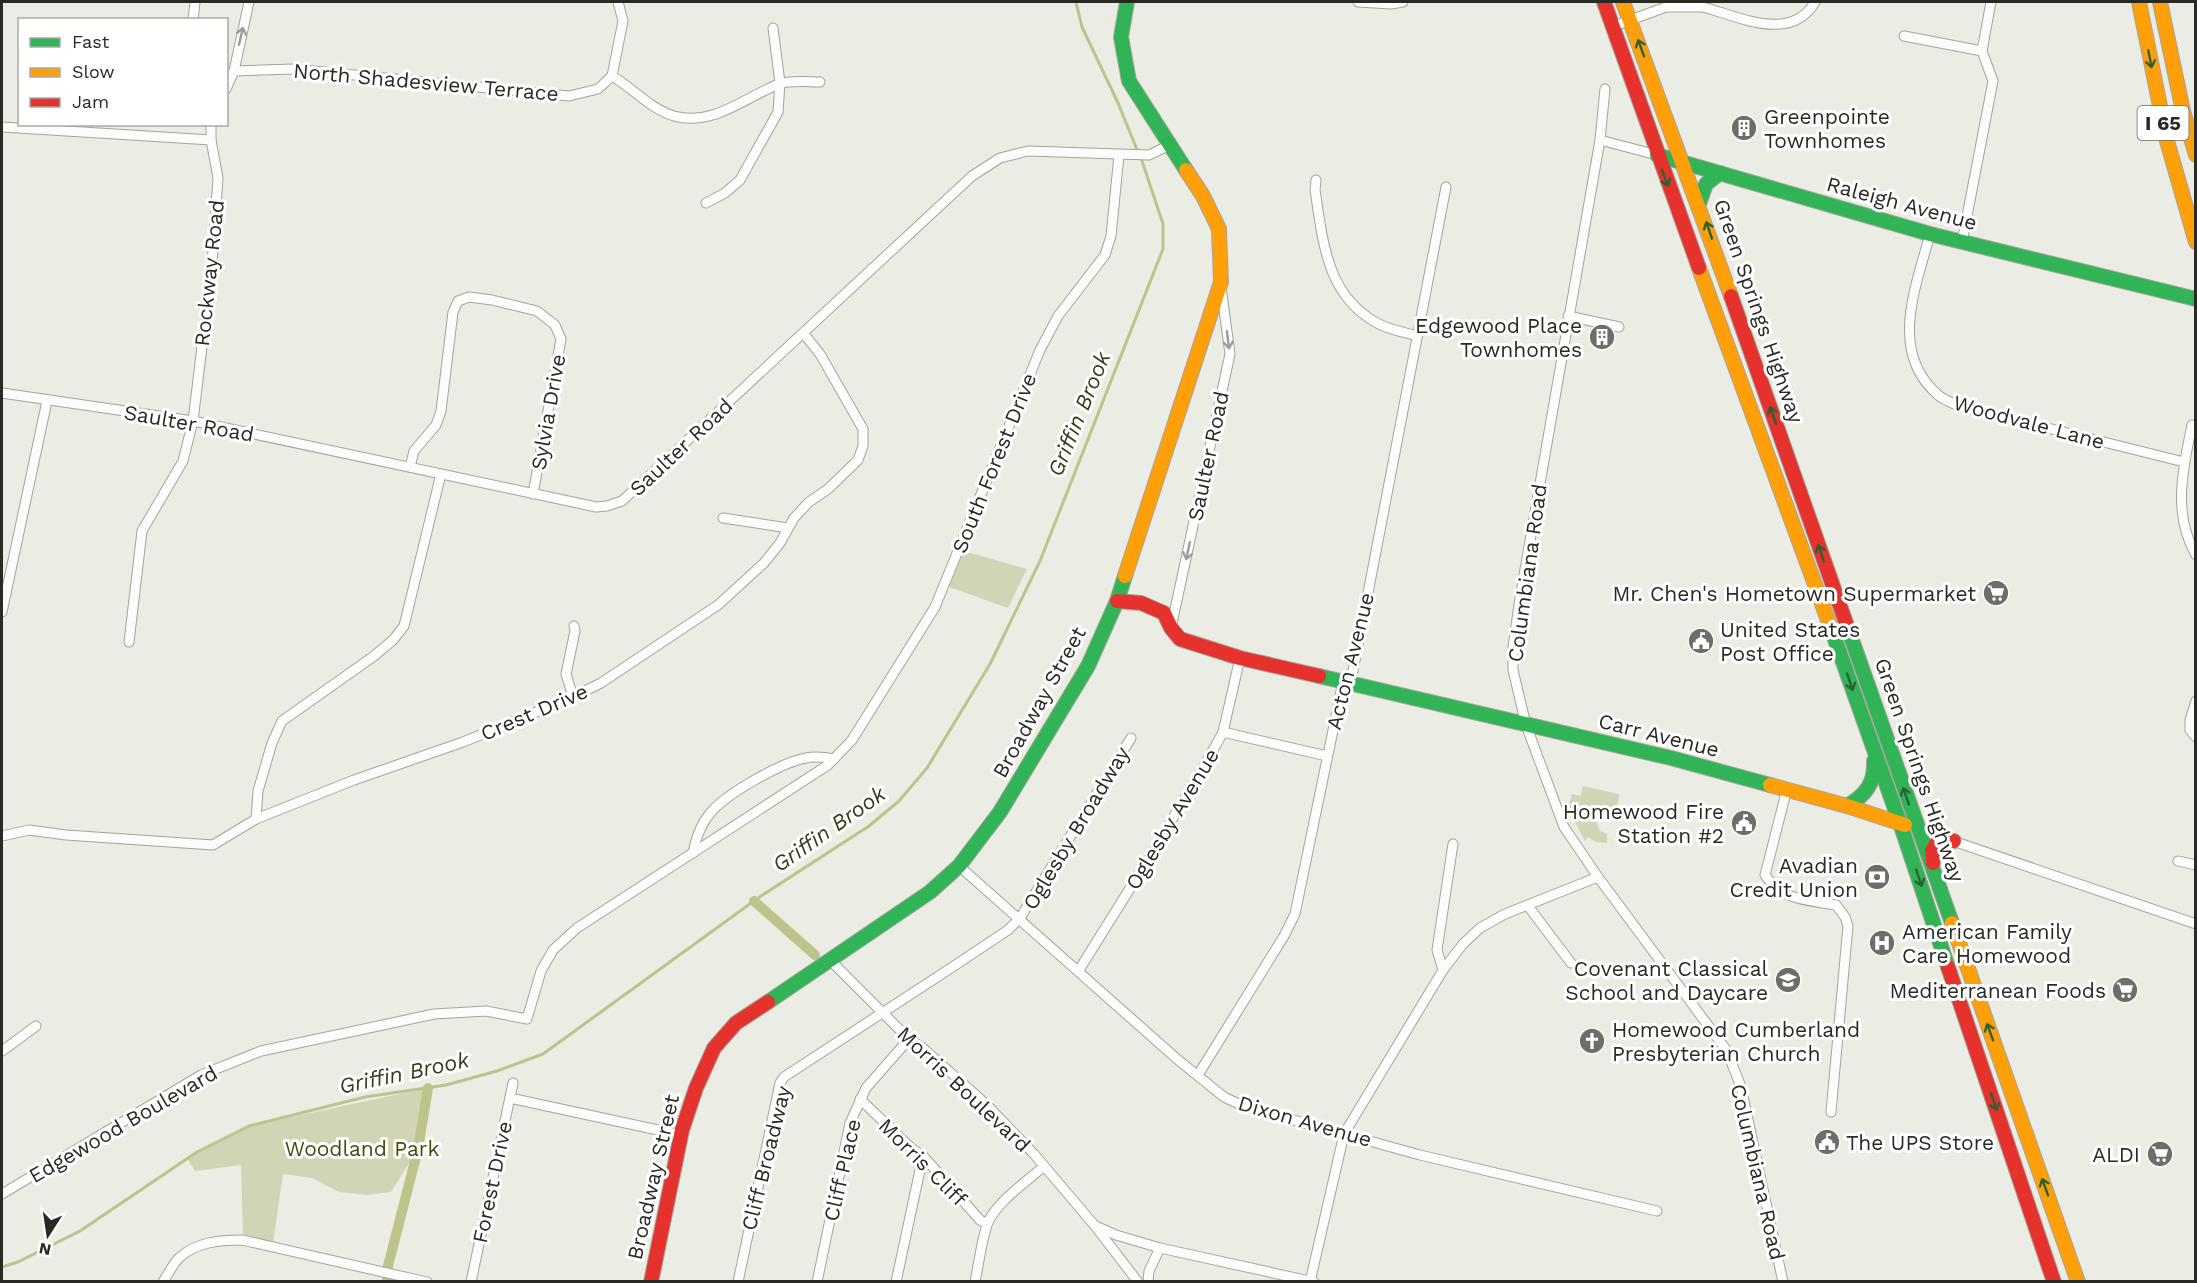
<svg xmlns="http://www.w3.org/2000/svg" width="2197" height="1283" font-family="'Work Sans',sans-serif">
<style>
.park{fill:#d1d5b5}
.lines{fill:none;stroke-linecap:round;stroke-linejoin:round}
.stream{stroke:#bdc38a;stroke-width:3}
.canal{stroke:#bdc38a;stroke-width:10}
.street-casing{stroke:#a4a49e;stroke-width:11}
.fast-casing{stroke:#a4a49e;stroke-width:16}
.slow-casing{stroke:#a4a49e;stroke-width:16}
.jam-casing{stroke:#a4a49e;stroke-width:16}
.street{stroke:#fcfcfb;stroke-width:9}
.fast{stroke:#30b455;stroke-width:14}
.slow{stroke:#ff9f0a;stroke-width:14}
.jam{stroke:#e5322d;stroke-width:14}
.oneway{stroke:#9d9e9a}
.oneway2{stroke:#2c6138}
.labels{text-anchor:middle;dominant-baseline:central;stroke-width:6;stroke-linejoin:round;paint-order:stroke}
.shield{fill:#fff;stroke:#696a66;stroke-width:1.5}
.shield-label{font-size:20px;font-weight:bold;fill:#292a24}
.street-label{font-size:21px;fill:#292a24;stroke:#fff}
.poi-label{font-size:21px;fill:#292a24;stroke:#fff;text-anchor:end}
.park-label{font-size:21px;fill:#474b0f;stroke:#fff}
.water-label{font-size:22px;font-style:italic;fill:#393c1a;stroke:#fff}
</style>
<rect width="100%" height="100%" fill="#ebece4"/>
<g class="park">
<path d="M964,551L1027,569L1008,608L949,587Z"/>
<path d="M1583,786L1619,794L1617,809L1596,821L1600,831L1607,834V843L1596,842L1588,837L1585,841L1568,808L1572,794L1581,796Z"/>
<path d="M428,1088L418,1149L391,1192L366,1195L339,1192L312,1178L283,1174L273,1243L243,1235L241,1165L195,1171L187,1158L249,1126Z"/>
</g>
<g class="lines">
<g class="stream">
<path d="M1076,2L1082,27L1118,103L1138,152"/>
<path d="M2,1267L18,1262L80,1231L197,1152L249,1126L365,1097L446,1085L497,1071L543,1054L758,898L869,826L899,801L927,768L990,664L1040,561L1163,249V224L1141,158"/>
</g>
<g class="canal">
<path d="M754,901L815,955"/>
<path d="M387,1282L388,1266L418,1149L428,1088"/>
</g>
<g class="street-casing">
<g id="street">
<path d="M1358,2L1391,4L1403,2"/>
<path d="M1697,2L1703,7C1740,17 1791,43 1815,2"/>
<path d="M1666,7H1703"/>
<path d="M193,20L195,2"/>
<path d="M1614,26L1666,7L1671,2"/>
<path d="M1904,36L1982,51L1993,81L1962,242"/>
<path d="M1982,51L1991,2"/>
<path d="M234,71L293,69L569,96L598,89L612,76"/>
<path d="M612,76C633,88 650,109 674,116C713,127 745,97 779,84C790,80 808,82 820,82"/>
<path d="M612,76L623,21L618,2"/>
<path d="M226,89L234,71L249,2"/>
<path d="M1605,89L1600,140L1520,598L1513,647V670L1526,725L1564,827L1598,877L1727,1051L1741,1087L1783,1282"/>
<path d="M2,127L211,140"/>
<path d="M1600,140L1657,155"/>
<path d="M1316,180L1315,190C1323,241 1326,295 1377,323C1389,330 1404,332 1417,336"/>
<path d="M706,203L725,193L740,180L778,112L780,83L773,28"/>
<path d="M1930,234C1916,287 1888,352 1938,395C1944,400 1952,403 1959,406L2184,462"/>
<path d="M1568,316L1619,327"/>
<path d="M2,393L193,421L596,507L607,506L622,501L972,176L1000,158L1028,151L1149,155L1170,145"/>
<path d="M2192,425C2183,468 2172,514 2196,555"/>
<path d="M410,467L414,451L436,425L441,411L453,312L458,301L469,297L492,300L537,311L555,325L561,339L533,494"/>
<path d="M723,518L788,528"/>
<path d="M2,612L47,401"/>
<path d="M1171,628L1230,354L1221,287"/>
<path d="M129,642L142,531L183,461L193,421L212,264L218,178L211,140V124"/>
<path d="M573,697L566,674L575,631L574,626"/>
<path d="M2196,701L2190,720V730L2196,737"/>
<path d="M1223,732L1327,756"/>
<path d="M1787,789L1765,875C1783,901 1807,900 1836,905L1845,917L1848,926L1831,1112"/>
<path d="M256,819L258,791L272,743L282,721L374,656L393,640L404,626L441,474"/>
<path d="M1918,829L2196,924"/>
<path d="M2,836L29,830L66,835L213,845L256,819L354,780L463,742L573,697L601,683L718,605L764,563L780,543L794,518L809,502L828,489L858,460L863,446V429L820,354L804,334"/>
<path d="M693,853C696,837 701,823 712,811C728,793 782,762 806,758C816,756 824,757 834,759"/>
<path d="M2178,861L2196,865"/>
<path d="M959,866L1177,1059L1224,1097L1243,1106L1420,1155L1657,1211"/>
<path d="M1528,906L1571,963"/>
<path d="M829,959L909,1039L924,1049L986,1104L1034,1154L1095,1226L1138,1282"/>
<path d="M1079,970L1154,850L1216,745L1223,732L1240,658"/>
<path d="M1443,970L1437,950L1453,844"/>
<path d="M2,1051L36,1026"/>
<path d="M1198,1075L1284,936L1295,914L1343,682L1353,671L1446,187"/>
<path d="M510,1098L681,1135"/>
<path d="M860,1099L911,1148L923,1156L980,1220L987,1224"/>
<path d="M2,1194L201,1075L261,1051L434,1014L486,1011L527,1019L541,971L553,950L577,928L828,765L852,740L935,607L1040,350L1058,316L1105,255L1111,236L1119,155"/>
<path d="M1096,1226L1116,1235L1160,1248L1314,1282"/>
<path d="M163,1282C168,1274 173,1264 179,1258C196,1242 220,1240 242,1240L427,1282"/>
<path d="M471,1282L513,1083"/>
<path d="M738,1282L780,1083L784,1077L954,966L1008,930L1020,918L1131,738"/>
<path d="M817,1282L850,1123L866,1088L909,1039"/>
<path d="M896,1282L923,1156"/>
<path d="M975,1282C979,1263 981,1243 987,1225C994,1204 1026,1182 1043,1167"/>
<path d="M1148,1282L1149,1271L1160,1248"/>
<path d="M1310,1282L1344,1134L1443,970L1463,944L1480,928L1505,914L1598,877"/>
</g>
</g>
<g class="fast-casing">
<g id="fast">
<path d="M1127,2L1121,37L1129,81L1186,170"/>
<path d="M1657,155L1930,234L2196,299"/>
<path d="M1699,204L1706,184L1720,173"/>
<path d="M1846,623L1952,923"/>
<path d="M1832,631L1900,823L1948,967"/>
<path d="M1319,676L1671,758L1770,785"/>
<path d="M1847,806C1866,795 1875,783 1874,761"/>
<path d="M768,1002L930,892L959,866L1000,812L1088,666L1117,601L1125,576"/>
</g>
</g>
<g class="slow-casing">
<g id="slow">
<path d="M1623,2L1731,296"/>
<path d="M2139,2L2167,141L2196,242"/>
<path d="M2160,2L2183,111L2196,155"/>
<path d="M1699,268L1832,631"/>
<path d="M1125,576L1221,282L1219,229L1203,196L1186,170"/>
<path d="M1770,785L1847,806L1905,825"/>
<path d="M1952,923L2078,1282"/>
</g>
</g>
<g class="jam-casing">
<g id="jam">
<path d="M1604,2L1699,268"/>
<path d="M1731,296L1846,623"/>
<path d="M1117,601L1141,603L1164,613L1171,628L1180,639L1240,658L1319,676"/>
<path d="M1933,863L1932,851L1936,844L1954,841"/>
<path d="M1948,967L2054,1282"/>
<path d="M651,1282L682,1130L696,1088L714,1048L736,1023L768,1002"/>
</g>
</g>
<use href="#street" class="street"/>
<use href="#fast" class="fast"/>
<use href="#slow" class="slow"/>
<use href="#jam" class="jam"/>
</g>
<defs><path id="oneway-shaft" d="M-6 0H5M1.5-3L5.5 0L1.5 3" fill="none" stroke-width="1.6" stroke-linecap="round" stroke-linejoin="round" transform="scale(1.5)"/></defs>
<g class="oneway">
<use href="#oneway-shaft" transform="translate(241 36) rotate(-77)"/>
<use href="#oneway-shaft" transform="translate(1228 340) rotate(83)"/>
<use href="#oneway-shaft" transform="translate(1188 551) rotate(102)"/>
</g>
<g class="oneway2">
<use href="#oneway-shaft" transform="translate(1641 48) rotate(-110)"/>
<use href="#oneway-shaft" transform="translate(2150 59) rotate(79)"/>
<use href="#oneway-shaft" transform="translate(1665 178) rotate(70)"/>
<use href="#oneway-shaft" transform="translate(1709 230) rotate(-109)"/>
<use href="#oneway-shaft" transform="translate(1773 415) rotate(-109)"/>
<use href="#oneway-shaft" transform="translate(1821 553) rotate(-109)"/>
<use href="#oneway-shaft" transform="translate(1850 682) rotate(71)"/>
<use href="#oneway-shaft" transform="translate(1906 796) rotate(-109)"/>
<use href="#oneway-shaft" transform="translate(1919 878) rotate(71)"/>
<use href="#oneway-shaft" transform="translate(1990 1032) rotate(-110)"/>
<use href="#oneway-shaft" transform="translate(1994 1102) rotate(71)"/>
<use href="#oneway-shaft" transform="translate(2045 1187) rotate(-110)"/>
</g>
<defs>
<g id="building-disc" transform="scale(1.35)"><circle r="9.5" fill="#6d6e67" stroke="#fff"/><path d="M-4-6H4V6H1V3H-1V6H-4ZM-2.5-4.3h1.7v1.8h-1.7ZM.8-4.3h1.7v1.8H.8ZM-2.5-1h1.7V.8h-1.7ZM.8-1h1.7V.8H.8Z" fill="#fff"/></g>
<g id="supermarket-disc" transform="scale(1.35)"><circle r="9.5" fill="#6d6e67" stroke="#fff"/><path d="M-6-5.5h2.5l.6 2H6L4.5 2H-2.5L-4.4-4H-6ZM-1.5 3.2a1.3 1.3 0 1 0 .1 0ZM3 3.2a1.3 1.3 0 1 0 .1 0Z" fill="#fff"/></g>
<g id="civic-disc" transform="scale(1.35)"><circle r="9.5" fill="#6d6e67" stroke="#fff"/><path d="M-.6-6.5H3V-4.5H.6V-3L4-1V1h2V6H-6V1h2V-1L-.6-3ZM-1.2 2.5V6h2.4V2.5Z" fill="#fff"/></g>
<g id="bank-disc" transform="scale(1.35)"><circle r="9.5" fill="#6d6e67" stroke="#fff"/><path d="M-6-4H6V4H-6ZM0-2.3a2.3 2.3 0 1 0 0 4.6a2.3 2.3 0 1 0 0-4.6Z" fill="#fff"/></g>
<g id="hospital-disc" transform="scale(1.35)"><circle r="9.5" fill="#6d6e67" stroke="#fff"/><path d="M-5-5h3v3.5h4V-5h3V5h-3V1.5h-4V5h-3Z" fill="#fff"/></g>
<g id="school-disc" transform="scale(1.35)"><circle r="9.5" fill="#6d6e67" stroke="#fff"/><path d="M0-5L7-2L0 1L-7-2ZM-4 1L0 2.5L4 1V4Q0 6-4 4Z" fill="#fff"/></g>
<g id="church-disc" transform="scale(1.35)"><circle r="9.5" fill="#6d6e67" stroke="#fff"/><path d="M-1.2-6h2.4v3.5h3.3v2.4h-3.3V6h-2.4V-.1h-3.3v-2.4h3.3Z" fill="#fff"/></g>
</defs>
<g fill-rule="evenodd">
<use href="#building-disc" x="1744" y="128"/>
<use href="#building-disc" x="1602" y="337"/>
<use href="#supermarket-disc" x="1996" y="593"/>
<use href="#civic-disc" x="1701" y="641"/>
<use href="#civic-disc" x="1744" y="823"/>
<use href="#bank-disc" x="1877" y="877"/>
<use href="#hospital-disc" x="1882" y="943"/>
<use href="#school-disc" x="1788" y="980"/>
<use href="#supermarket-disc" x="2125" y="990"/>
<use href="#church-disc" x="1592" y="1041"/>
<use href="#civic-disc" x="1827" y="1142"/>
<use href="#supermarket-disc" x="2160" y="1154"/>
</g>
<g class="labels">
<rect class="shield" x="2137.5" y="106" width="51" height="34" rx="4.5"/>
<g class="shield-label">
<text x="2163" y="123">I 65</text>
</g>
<g class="street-label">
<text transform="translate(426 82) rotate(5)">North Shadesview Terrace</text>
<text transform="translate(1902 203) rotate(15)">Raleigh Avenue</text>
<text transform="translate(209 273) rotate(-84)">Rockway Road</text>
<text transform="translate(1759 311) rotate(71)">Green Springs Highway</text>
<text transform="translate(548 412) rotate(-80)">Sylvia Drive</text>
<text transform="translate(2029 422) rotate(15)">Woodvale Lane</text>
<text transform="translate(189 423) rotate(10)">Saulter Road</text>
<text transform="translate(681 447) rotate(-43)">Saulter Road</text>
<text transform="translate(1208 456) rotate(-78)">Saulter Road</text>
<text transform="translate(994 463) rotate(-68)">South Forest Drive</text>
<text transform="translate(1527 573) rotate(-82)">Columbiana Road</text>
<text transform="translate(1350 661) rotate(-76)">Acton Avenue</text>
<text transform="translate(1039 702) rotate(-61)">Broadway Street</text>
<text transform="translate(534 712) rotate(-23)">Crest Drive</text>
<text transform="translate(1659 735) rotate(14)">Carr Avenue</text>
<text transform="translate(1920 770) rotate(71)">Green Springs Highway</text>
<text transform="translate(1172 819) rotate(-59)">Oglesby Avenue</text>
<text transform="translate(1076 828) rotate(-59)">Oglesby Broadway</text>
<text transform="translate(964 1089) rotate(43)">Morris Boulevard</text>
<text transform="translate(1305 1121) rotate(16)">Dixon Avenue</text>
<text transform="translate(123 1124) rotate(-30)">Edgewood Boulevard</text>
<text transform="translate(766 1158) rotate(-76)">Cliff Broadway</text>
<text transform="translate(923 1162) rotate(45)">Morris Cliff</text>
<text transform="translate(842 1170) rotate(-77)">Cliff Place</text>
<text transform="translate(1758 1172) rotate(77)">Columbiana Road</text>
<text transform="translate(653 1177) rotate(-77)">Broadway Street</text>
<text transform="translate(492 1182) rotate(-78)">Forest Drive</text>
</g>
<g class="poi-label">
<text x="1764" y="116" text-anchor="start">Greenpointe<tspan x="1764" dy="24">Townhomes</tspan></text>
<text x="1582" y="325">Edgewood Place<tspan x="1582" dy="24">Townhomes</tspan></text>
<text x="1976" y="593">Mr. Chen's Hometown Supermarket</text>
<text x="1720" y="629" text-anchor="start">United States<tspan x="1720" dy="24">Post Office</tspan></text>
<text x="1724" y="811">Homewood Fire<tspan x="1724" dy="24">Station #2</tspan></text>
<text x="1858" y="865">Avadian<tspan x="1858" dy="24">Credit Union</tspan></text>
<text x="1902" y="931" text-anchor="start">American Family<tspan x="1902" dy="24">Care Homewood</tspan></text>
<text x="1768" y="968">Covenant Classical<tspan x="1768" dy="24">School and Daycare</tspan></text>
<text x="2106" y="990">Mediterranean Foods</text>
<text x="1612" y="1029" text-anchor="start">Homewood Cumberland<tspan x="1612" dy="24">Presbyterian Church</tspan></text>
<text x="1846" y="1142" text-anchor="start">The UPS Store</text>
<text x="2140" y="1154">ALDI</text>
</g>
<g class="park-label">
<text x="362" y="1148">Woodland Park</text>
</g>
<g class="water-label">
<text transform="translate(1079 414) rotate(-68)">Griffin Brook</text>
<text transform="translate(829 829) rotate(-35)">Griffin Brook</text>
<text transform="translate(404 1073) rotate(-12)">Griffin Brook</text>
</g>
</g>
<rect width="2197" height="1283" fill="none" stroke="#292a24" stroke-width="6"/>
<rect x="18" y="18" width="210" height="108" fill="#ffffff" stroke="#a9aaa7" stroke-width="1.5"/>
<rect x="30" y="38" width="30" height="9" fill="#30b455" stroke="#a9aaa7" stroke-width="1.5"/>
<text x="72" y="48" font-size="18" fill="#292a24">Fast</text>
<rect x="30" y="68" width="30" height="9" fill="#ff9f0a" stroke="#a9aaa7" stroke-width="1.5"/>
<text x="72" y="78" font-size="18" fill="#292a24">Slow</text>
<rect x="30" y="98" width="30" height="9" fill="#e5322d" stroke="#a9aaa7" stroke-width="1.5"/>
<text x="72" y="108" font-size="18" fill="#292a24">Jam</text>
<g transform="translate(48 1235) rotate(192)" stroke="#ffffff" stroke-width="4.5" paint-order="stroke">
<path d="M0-4.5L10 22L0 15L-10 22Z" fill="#292a24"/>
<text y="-9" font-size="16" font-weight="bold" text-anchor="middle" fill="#292a24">N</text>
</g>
</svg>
